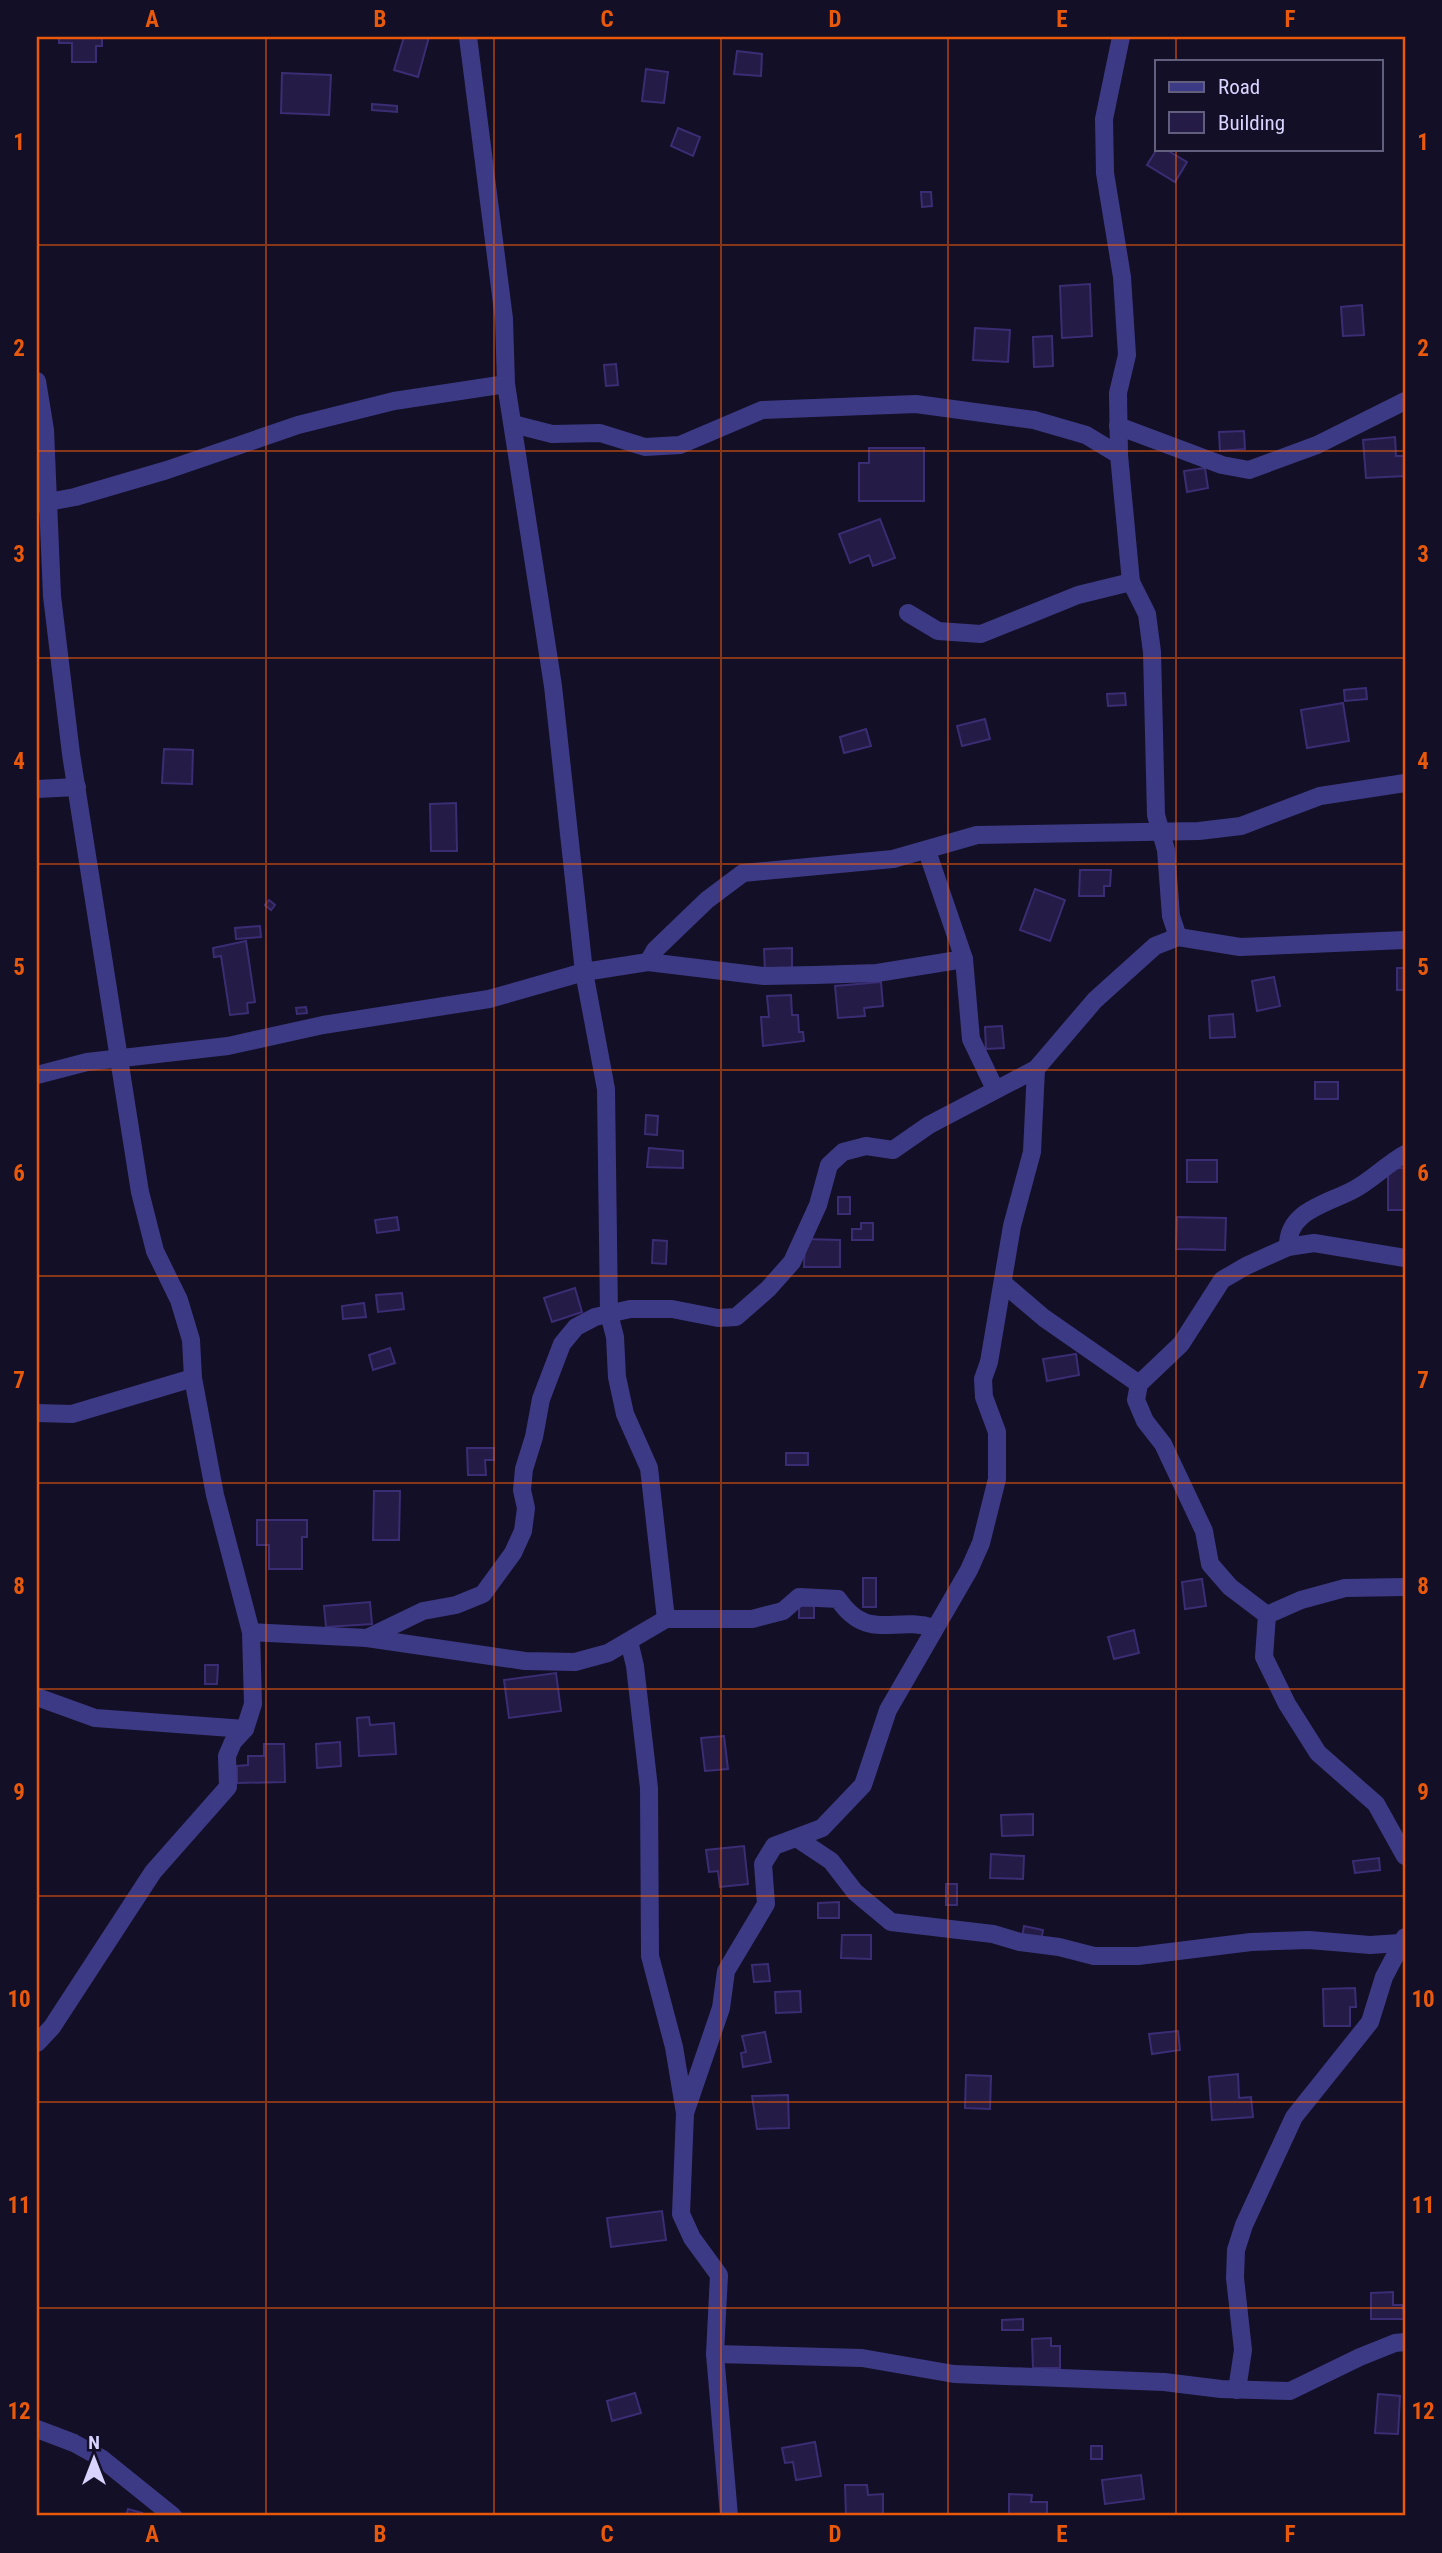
<svg xmlns="http://www.w3.org/2000/svg" width="1442" height="2553" font-family="'Roboto Condensed',sans-serif">
<style>
.building{fill:#241b47;stroke:#3b2d73;stroke-width:2}
.lines{fill:none;stroke-linecap:round;stroke-linejoin:round}
.minor{stroke:#3d3a85;stroke-width:18}
.grid{fill:none;stroke:#e8590c;stroke-width:2;stroke-opacity:0.55}
.neatline{fill:none;stroke:#e8590c;stroke-width:2.5}
.grid-label{font-size:23px;text-anchor:middle;font-weight:bold;fill:#e8590c}
</style>
<rect width="100%" height="100%" fill="#130f26"/>
<g class="building">
<path d="M59,37H102V46H96V62H72V43H59Z"/>
<path d="M404,37H429L418,77L394,70Z"/>
<path d="M737,51L762,54L761,76L734,74Z"/>
<path d="M646,69L668,72L664,103L642,101Z"/>
<path d="M282,73L331,75L329,115L281,113Z"/>
<path d="M372,104L397,106V112L372,110Z"/>
<path d="M678,128L700,137L693,156L671,146Z"/>
<path d="M1157,149H1165L1187,162L1175,182L1147,165Z"/>
<path d="M921,192H931L932,206L922,207Z"/>
<path d="M1090,284L1092,336L1062,338L1060,286Z"/>
<path d="M1362,305L1364,335L1343,336L1341,307Z"/>
<path d="M975,328L1010,330L1008,362L973,360Z"/>
<path d="M1052,336L1053,366L1034,367L1033,337Z"/>
<path d="M616,364L618,385L606,386L604,365Z"/>
<path d="M1244,431L1245,449L1220,451L1219,432Z"/>
<path d="M1395,437L1396,456H1404L1405,476L1366,478L1363,440Z"/>
<path d="M869,448H924V501H859V463H869Z"/>
<path d="M1205,468L1208,488L1187,492L1184,471Z"/>
<path d="M880,519L895,558L873,566L869,555L850,563L839,534Z"/>
<path d="M1366,688L1367,699L1345,701L1344,690Z"/>
<path d="M1125,693L1126,705L1108,706L1107,694Z"/>
<path d="M1343,703L1349,741L1307,748L1301,710Z"/>
<path d="M985,719L990,739L962,746L957,726Z"/>
<path d="M866,729L871,746L844,753L840,737Z"/>
<path d="M164,749L193,750L192,784L162,783Z"/>
<path d="M456,803L457,851H431L430,804Z"/>
<path d="M1080,870H1111L1110,886H1104V896H1079Z"/>
<path d="M1035,889L1065,900L1050,941L1020,930Z"/>
<path d="M269,900L275,905L271,910L265,905Z"/>
<path d="M260,926L261,937L236,939L235,928Z"/>
<path d="M246,941L255,1002L247,1003L248,1013L230,1015L221,956L214,957L213,948Z"/>
<path d="M792,948V972L765,973L764,949Z"/>
<rect x="1397" y="968" width="8" height="22"/>
<path d="M1274,977L1280,1006L1257,1011L1252,981Z"/>
<path d="M881,982L883,1006L864,1008L865,1016L838,1018L835,986Z"/>
<path d="M791,995L792,1015H798L799,1032H803L804,1041L763,1046L761,1017H769L767,996Z"/>
<path d="M306,1007L307,1013L297,1014L296,1008Z"/>
<path d="M1233,1014L1235,1037L1210,1038L1209,1016Z"/>
<path d="M1002,1026L1004,1048L986,1049L985,1027Z"/>
<rect x="1315" y="1082" width="23" height="17"/>
<path d="M646,1115L658,1116L657,1135L645,1134Z"/>
<path d="M649,1148L683,1151V1168L647,1167Z"/>
<rect x="1187" y="1160" width="30" height="22"/>
<rect x="1388" y="1168" width="17" height="42"/>
<rect x="838" y="1197" width="12" height="17"/>
<path d="M397,1217L399,1230L377,1233L375,1220Z"/>
<path d="M1177,1217L1226,1218L1225,1250L1176,1249Z"/>
<path d="M861,1223H873V1240H852V1229H861Z"/>
<path d="M805,1239L840,1240V1267H804Z"/>
<path d="M653,1240L667,1241L666,1264L652,1263Z"/>
<path d="M575,1288L582,1312L552,1322L544,1298Z"/>
<path d="M402,1293L404,1309L378,1312L376,1295Z"/>
<path d="M364,1303L366,1317L343,1319L342,1306Z"/>
<path d="M390,1348L395,1363L373,1370L369,1355Z"/>
<path d="M1076,1354L1079,1375L1047,1381L1043,1359Z"/>
<path d="M467,1448H494V1460H485L486,1475H468Z"/>
<rect x="786" y="1453" width="22" height="12"/>
<path d="M374,1491H400L399,1540H373Z"/>
<path d="M257,1520H307V1537H302V1569H269V1545H257Z"/>
<rect x="863" y="1578" width="13" height="29"/>
<path d="M1202,1579L1206,1606L1185,1609L1182,1582Z"/>
<path d="M370,1602L372,1624L326,1627L324,1606Z"/>
<rect x="799" y="1606" width="15" height="12"/>
<path d="M1134,1630L1139,1653L1114,1659L1108,1637Z"/>
<path d="M205,1665H218L217,1684H205Z"/>
<path d="M556,1673L561,1711L509,1718L504,1680Z"/>
<path d="M369,1717L370,1725L394,1723L396,1754L359,1756L357,1718Z"/>
<path d="M724,1736L728,1769L705,1771L701,1738Z"/>
<path d="M340,1742L341,1766L317,1768L316,1744Z"/>
<path d="M264,1744H284L285,1782L237,1783V1766L248,1765V1756H264Z"/>
<path d="M1033,1814V1835L1002,1836L1001,1815Z"/>
<path d="M744,1846L748,1884L720,1887L718,1871L709,1872L706,1850Z"/>
<path d="M991,1854L1024,1856L1023,1879L990,1878Z"/>
<path d="M1379,1858L1380,1870L1355,1873L1353,1861Z"/>
<rect x="946" y="1884" width="11" height="21"/>
<path d="M839,1902V1918H818V1903Z"/>
<path d="M1024,1926L1043,1930L1041,1942L1022,1938Z"/>
<path d="M842,1935H871V1959L841,1958Z"/>
<path d="M768,1964L770,1981L754,1982L752,1965Z"/>
<path d="M1355,1988L1356,2007H1350V2026H1324L1323,1989Z"/>
<path d="M800,1991L801,2012L776,2013L775,1992Z"/>
<path d="M1178,2031L1180,2050L1152,2054L1149,2034Z"/>
<path d="M765,2032L771,2062L743,2067L741,2053L746,2052L742,2036Z"/>
<path d="M1238,2074L1239,2098L1251,2097L1253,2117L1212,2120L1209,2077Z"/>
<path d="M966,2075L991,2076L990,2109L965,2108Z"/>
<path d="M788,2095L789,2128L757,2129L752,2096Z"/>
<path d="M662,2211L666,2240L611,2247L607,2218Z"/>
<path d="M1393,2292V2305H1403L1404,2319H1371V2293Z"/>
<path d="M1023,2319V2330H1002V2320Z"/>
<path d="M1051,2338V2346H1060V2368H1033L1032,2339Z"/>
<path d="M635,2393L641,2413L612,2421L607,2401Z"/>
<path d="M1378,2394L1400,2396L1398,2434L1375,2433Z"/>
<path d="M815,2442L821,2476L796,2480L793,2462L785,2463L782,2448Z"/>
<rect x="1091" y="2446" width="11" height="13"/>
<path d="M1141,2475L1144,2499L1105,2504L1102,2480Z"/>
<path d="M845,2485H867L868,2495L883,2494V2516H846Z"/>
<path d="M1009,2494L1032,2495L1031,2502H1047V2516H1009Z"/>
<path d="M128,2509L142,2513L141,2516H126Z"/>
</g>
<g class="lines">
<g class="minor">
<path d="M1121,37L1104,119L1105,173L1122,277L1127,355L1118,393L1119,455L1131,582L1147,614L1152,652L1156,815L1166,850L1171,916L1178,937"/>
<path d="M37,381L45,430L52,596L71,754L140,1192L155,1251L179,1300L191,1340L193,1378L215,1495L251,1632L253,1704L245,1729L233,1742L227,1756L228,1787L153,1872L52,2027L37,2043"/>
<path d="M513,424L552,434L600,433L645,447L680,445L762,410L916,404L1034,420L1086,435L1119,455"/>
<path d="M1118,426L1222,465L1249,470L1317,445L1405,401"/>
<path d="M37,504L75,497L167,470L298,425L394,401L506,384"/>
<path d="M908,613L938,631L981,634L1078,595L1131,582"/>
<path d="M37,789L77,787"/>
<path d="M927,851L964,959L971,1039L995,1089"/>
<path d="M648,962L655,950L707,900L743,873L893,859L977,835L1199,831L1241,826L1320,796L1405,783"/>
<path d="M37,1075L87,1062L228,1046L323,1025L489,999L584,972L553,686L506,384L504,319L468,37"/>
<path d="M1288,1247C1287,1210 1328,1204 1355,1189C1373,1179 1387,1164 1405,1154"/>
<path d="M1003,1283L1044,1318L1139,1384"/>
<path d="M37,1413L72,1414L193,1378"/>
<path d="M1267,1615L1230,1587L1210,1564L1204,1531L1163,1444L1145,1421L1136,1400L1139,1384L1181,1344L1222,1280L1246,1266L1288,1247L1314,1243L1405,1258"/>
<path d="M1267,1615L1264,1657L1287,1704L1318,1753L1376,1804L1405,1856"/>
<path d="M1267,1615L1301,1600L1345,1588L1405,1587"/>
<path d="M666,1619L649,1468L625,1414L617,1377L615,1337L609,1314L606,1089L584,972L648,962L764,976L815,975L877,973L964,959"/>
<path d="M251,1632L367,1638L423,1611L456,1605L483,1594L513,1553L523,1531L526,1508L522,1490L524,1469L534,1437L541,1399L562,1344L576,1327L595,1317L630,1309H672L718,1318L736,1317L768,1289L792,1262L818,1205L829,1165L843,1152L866,1146L893,1150L929,1125L1036,1069L1095,1000L1155,946L1178,937L1240,947L1405,940"/>
<path d="M367,1638L525,1661L575,1662L608,1653L666,1619H752L783,1611L799,1597L838,1599C868,1643 895,1615 934,1628"/>
<path d="M629,1641L635,1666L649,1788L650,1956L674,2047L685,2113L681,2214L692,2238L719,2275L715,2354L729,2516"/>
<path d="M37,1697L95,1718L245,1729"/>
<path d="M798,1839L831,1861L855,1892L891,1922L993,1934L1020,1942L1059,1947L1094,1956H1138L1251,1942L1309,1940L1370,1945L1400,1943"/>
<path d="M685,2113L721,2008L726,1971L766,1904L763,1864L774,1846L822,1828L863,1785L888,1710L969,1570L981,1543L997,1479V1432L984,1397L983,1379L989,1362L1012,1226L1032,1152L1036,1069"/>
<path d="M715,2354L862,2358L954,2374L1164,2382L1221,2389L1290,2391L1360,2357L1395,2343L1405,2342"/>
<path d="M1237,2390L1243,2350L1235,2278L1236,2250L1244,2225L1294,2117L1370,2022L1384,1977L1405,1937"/>
<path d="M37,2429L74,2443L101,2458L173,2516"/>
</g>
</g>
<path class="grid" d="M266,37V2516M494,37V2516M721,37V2516M948,37V2516M1176,37V61M1176,149V2516M37,245H1405M37,451H1405M37,658H1405M37,864H1405M37,1070H1405M37,1276H1405M37,1483H1405M37,1689H1405M37,1896H1405M37,2102H1405M37,2308H1405"/>
<rect width="1442" height="2553" fill="none" stroke="#130f26" stroke-width="77"/>
<rect x="1155" y="60" width="228" height="91" fill="#130f26" stroke="#625e7d" stroke-width="2"/>
<rect x="1169" y="82" width="35" height="10" fill="#3d3a85" stroke="#625e7d" stroke-width="2"/>
<text x="1218" y="94" font-size="21" fill="#d9d4ff">Road</text>
<rect x="1169" y="112" width="35" height="21" fill="#241b47" stroke="#625e7d" stroke-width="2"/>
<text x="1218" y="130" font-size="21" fill="#d9d4ff">Building</text>
<g transform="translate(94 2459)" stroke="#130f26" stroke-width="5" paint-order="stroke">
<path d="M0-5L12 26L0 18L-12 26Z" fill="#d9d4ff"/>
<text y="-10" font-size="19" font-weight="bold" text-anchor="middle" fill="#d9d4ff">N</text>
</g>
<rect x="38" y="38" width="1366" height="2476" class="neatline"/>
<g class="grid-label">
<text x="152" y="27">A</text>
<text x="380" y="27">B</text>
<text x="607" y="27">C</text>
<text x="835" y="27">D</text>
<text x="1062" y="27">E</text>
<text x="1290" y="27">F</text>
<text x="19" y="150">1</text>
<text x="1423" y="150">1</text>
<text x="19" y="356">2</text>
<text x="1423" y="356">2</text>
<text x="19" y="562">3</text>
<text x="1423" y="562">3</text>
<text x="19" y="769">4</text>
<text x="1423" y="769">4</text>
<text x="19" y="975">5</text>
<text x="1423" y="975">5</text>
<text x="19" y="1181">6</text>
<text x="1423" y="1181">6</text>
<text x="19" y="1388">7</text>
<text x="1423" y="1388">7</text>
<text x="19" y="1594">8</text>
<text x="1423" y="1594">8</text>
<text x="19" y="1800">9</text>
<text x="1423" y="1800">9</text>
<text x="19" y="2007">10</text>
<text x="1423" y="2007">10</text>
<text x="19" y="2213">11</text>
<text x="1423" y="2213">11</text>
<text x="19" y="2419">12</text>
<text x="1423" y="2419">12</text>
<text x="152" y="2542">A</text>
<text x="380" y="2542">B</text>
<text x="607" y="2542">C</text>
<text x="835" y="2542">D</text>
<text x="1062" y="2542">E</text>
<text x="1290" y="2542">F</text>
</g>
</svg>
